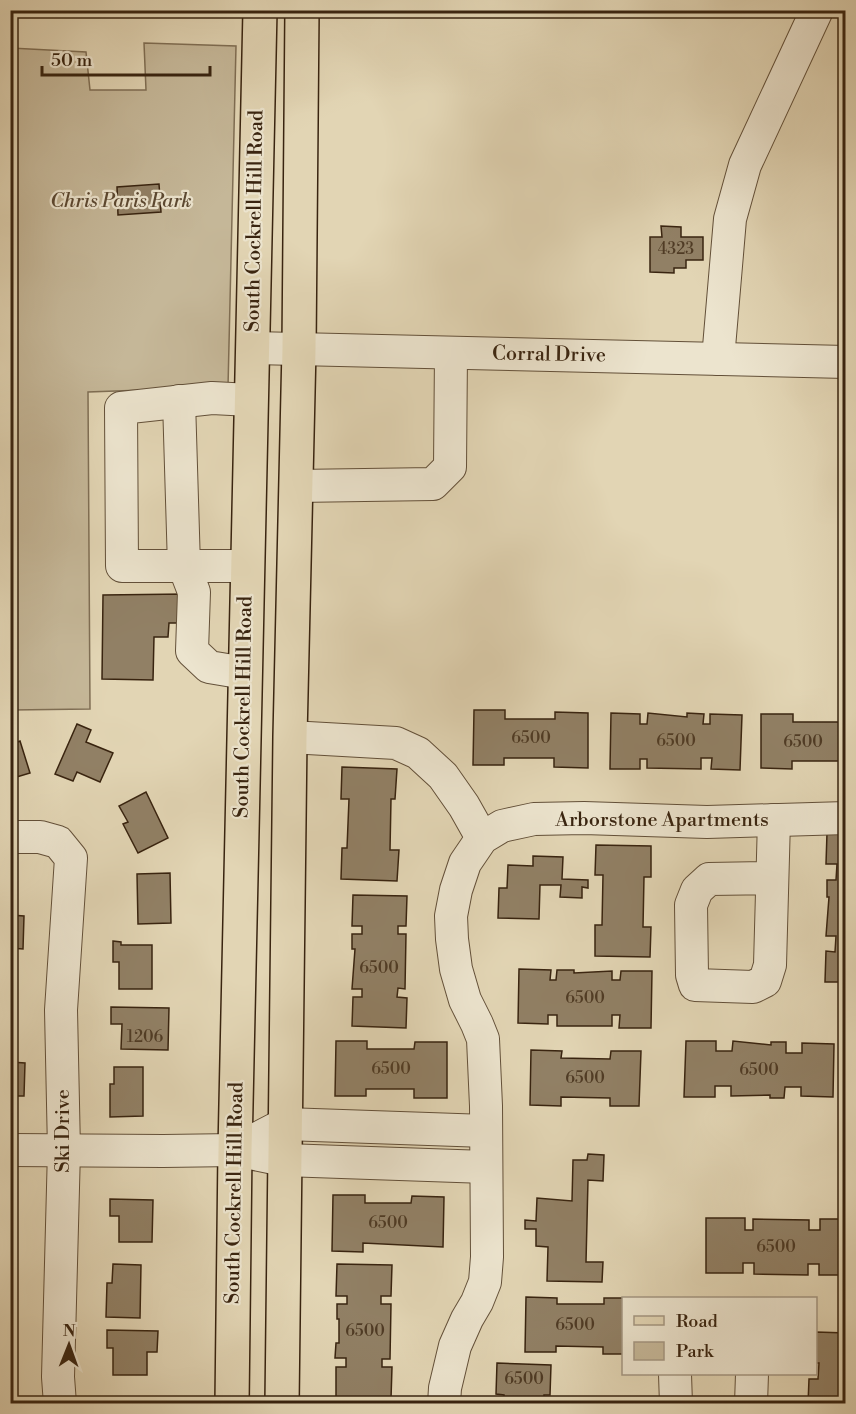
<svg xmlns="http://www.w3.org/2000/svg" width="856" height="1414" font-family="'Libre Bodoni',serif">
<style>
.green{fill:#c5b798;stroke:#7f6e54;stroke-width:1.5}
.building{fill:#918065;stroke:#392410;stroke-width:1.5}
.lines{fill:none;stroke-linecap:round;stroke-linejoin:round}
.minor-casing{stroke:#635039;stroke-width:34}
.major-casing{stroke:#392410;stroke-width:36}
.minor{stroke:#ece4ce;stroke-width:32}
.major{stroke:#e2d5b4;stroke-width:33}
.labels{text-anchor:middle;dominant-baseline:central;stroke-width:4.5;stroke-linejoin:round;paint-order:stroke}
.number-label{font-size:16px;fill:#4f3b25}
.park-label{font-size:20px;font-style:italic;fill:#5c4932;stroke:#ece4ce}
.street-label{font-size:20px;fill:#392410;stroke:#ece4ce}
</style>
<rect width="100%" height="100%" fill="#e2d5b4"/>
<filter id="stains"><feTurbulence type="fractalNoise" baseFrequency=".00333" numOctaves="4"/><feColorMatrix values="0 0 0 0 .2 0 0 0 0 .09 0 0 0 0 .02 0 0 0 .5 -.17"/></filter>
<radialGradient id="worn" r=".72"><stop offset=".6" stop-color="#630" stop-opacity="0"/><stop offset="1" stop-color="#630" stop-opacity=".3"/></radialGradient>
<path class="green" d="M144,43L236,46L228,387L88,392L90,709L11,710V48L86,52L90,90H146Z"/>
<g class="building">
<path d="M159,184L161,212L118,215L117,187Z"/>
<path d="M661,226L681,227V237H703V260H686V268H674V273L650,272V237H662Z"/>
<path d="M185,594V623H169L168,637H154L153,680L102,679L103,595Z"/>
<path d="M474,710H505V719H555V712L588,713V768L554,767V758H504V765H473Z"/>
<path d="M611,713L640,714V724H647L648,713L687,717V713L704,714L703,724H710V714L742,715L740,770L711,769L712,758H701V769L647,768V759H640V769H610Z"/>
<path d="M761,714H793V722H842V716H846V770H841V761H792V769L761,768Z"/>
<path d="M77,724L91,730L86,742L113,753L100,782L77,772L73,781L55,774Z"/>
<path d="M20,741L30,773L10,779V745Z"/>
<path d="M342,767L397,769L395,799H391L390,850H399L397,881L341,879L342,848H347L349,799H341Z"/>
<path d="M146,792L168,838L138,853L123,824L128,822L119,806Z"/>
<path d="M827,833L846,834V982H825L826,951L835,952L836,936H826L829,897H827V880H836L837,864H826Z"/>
<path d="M596,845L651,846V877H644L643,927H651L650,957L595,956V925H602L603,875H595Z"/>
<path d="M533,856L563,857L562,879L588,880V888L582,887V898L560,897L561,885H540L539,919L498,918L499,888H507L508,865L533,866Z"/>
<path d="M170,873L171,923L138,924L137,874Z"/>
<path d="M353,895L407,896L406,926H398V934H406L405,989L398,988L397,997L407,998L406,1028L352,1026L353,997H362V989H352L355,949H352V934H362V926H352Z"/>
<path d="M10,915L24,916L23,949L10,948Z"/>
<path d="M113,941L121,942V945H152V989H119V962H113Z"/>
<path d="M519,969L551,970L550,980H556L557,970H574V973L612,971V980H620L621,971H652L651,1028H619L620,1015H612V1026H557V1015H548V1024L518,1023Z"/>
<path d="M111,1007L169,1008L168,1050L121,1049L122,1024H111Z"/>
<path d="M336,1041H367V1049H414L415,1042H447V1098H414V1089H366V1096H335Z"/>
<path d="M686,1041H716V1051H732L733,1041L771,1045V1042H786V1053H802V1043L834,1044L833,1097L801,1096V1087H785L784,1098H770V1095L731,1096V1086H715V1097H684Z"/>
<path d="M531,1050L562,1051L561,1058L610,1059L611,1051H641L639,1106H610V1098L561,1097V1106L530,1105Z"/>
<path d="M10,1062L25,1063L24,1096H10Z"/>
<path d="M114,1067H143V1116L110,1117V1084H114Z"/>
<path d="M588,1154L604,1155L603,1181L588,1180L586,1262H603L602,1282L547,1281L548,1247L536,1246V1229H525V1220L536,1221L537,1198L572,1201L573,1160H587Z"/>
<path d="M333,1195H365V1203H411L412,1196L444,1197L443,1247L363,1243V1252L332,1251Z"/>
<path d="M110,1199L153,1200L152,1242H119V1216H110Z"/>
<path d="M706,1218H745V1230H753V1219L809,1220V1230H820V1219H846V1275H819V1264H808V1275L754,1274V1263H743V1273H706Z"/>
<path d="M113,1264L141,1265L140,1318L106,1317L107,1283H112Z"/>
<path d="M337,1264L392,1265L391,1296H381V1304H391L390,1359H382V1367H392L391,1399L336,1397V1367H346V1358H335L336,1343H339V1319H337V1304H347V1296H336Z"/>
<path d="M526,1297L557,1298V1304H604V1298H626H624V1354H603V1347L556,1346V1352H525Z"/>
<path d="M107,1330L158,1331L157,1352H147V1375H113V1348H107Z"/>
<path d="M816,1332L846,1333V1404H808L809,1379H818L819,1363H816Z"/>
<path d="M497,1363L551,1365L550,1395H544V1404H504V1395L496,1394Z"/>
<path d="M106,1399H138V1404H105Z"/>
</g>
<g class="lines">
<g class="minor-casing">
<g id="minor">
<path d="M253,348L846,362"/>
<path d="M718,359L730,219L745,165L817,10"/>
<path d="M179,401L184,566L194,592L192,651L209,667L245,673"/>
<path d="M296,486L433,484L450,467L451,353"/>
<path d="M248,566H122L121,408L212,398L251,400"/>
<path d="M290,737L396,743L418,753L443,776L464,806L482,838"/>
<path d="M10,837H40L58,842L71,858L61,1010L64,1150L58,1377L60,1404"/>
<path d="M772,878L709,879L697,890L691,905L692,975L695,985L753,987L765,981L770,965L774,820"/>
<path d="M10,1150L163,1151L235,1150L284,1160L486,1167"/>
<path d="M235,1150L285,1124L486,1131"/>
<path d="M675,1374L676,1404"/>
<path d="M444,1404L445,1388L455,1346L467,1319L477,1302L485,1282L487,1257L486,1106L483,1039L477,1024L465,1000L456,969L452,939L451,916L456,890L465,863L482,838L502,826L534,819L584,818L707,822L846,818"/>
<path d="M751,1404L752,1374"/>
</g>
</g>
<g class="major-casing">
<g id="major">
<path d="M232,1404L235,1150L260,10"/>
<path d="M282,1404L290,737L299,349L302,10"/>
</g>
</g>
<use href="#minor" class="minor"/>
<use href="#major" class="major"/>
</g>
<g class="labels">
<g class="number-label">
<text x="676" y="249">4323</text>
<text x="531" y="738">6500</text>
<text x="676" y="741">6500</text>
<text x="803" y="742">6500</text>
<text x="379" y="968">6500</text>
<text x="585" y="998">6500</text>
<text x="145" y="1037">1206</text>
<text x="391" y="1069">6500</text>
<text x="759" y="1070">6500</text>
<text x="585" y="1078">6500</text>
<text x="388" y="1223">6500</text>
<text x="776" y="1247">6500</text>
<text x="575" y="1325">6500</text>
<text x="365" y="1331">6500</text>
<text x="524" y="1379">6500</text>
</g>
<g class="park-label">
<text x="121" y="201">Chris Paris Park</text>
</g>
<g class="street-label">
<text transform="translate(255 221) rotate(-89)">South Cockrell Hill Road</text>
<text transform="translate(549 355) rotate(1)">Corral Drive</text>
<text transform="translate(244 707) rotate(-89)">South Cockrell Hill Road</text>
<text x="662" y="820">Arborstone Apartments</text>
<text transform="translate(63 1131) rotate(-90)">Ski Drive</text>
<text transform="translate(235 1193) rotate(-89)">South Cockrell Hill Road</text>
</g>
</g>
<rect width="856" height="1414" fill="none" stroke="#e2d5b4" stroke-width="36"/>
<rect x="12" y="12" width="832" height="1390" fill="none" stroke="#392410" stroke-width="3"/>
<rect x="18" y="18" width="820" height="1378" fill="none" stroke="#392410" stroke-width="1.5"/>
<rect x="622" y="1297" width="195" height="78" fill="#ece4ce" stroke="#a49782" stroke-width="1.5"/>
<rect x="634" y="1316" width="30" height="9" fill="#e2d5b4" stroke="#a49782" stroke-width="1.5"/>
<text x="676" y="1327" font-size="18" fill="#392410">Road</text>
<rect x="634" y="1342" width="30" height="18" fill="#c5b798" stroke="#a49782" stroke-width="1.5"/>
<text x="676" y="1357" font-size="18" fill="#392410">Park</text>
<g transform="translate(69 1345) rotate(1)" stroke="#ece4ce" stroke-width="4.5" paint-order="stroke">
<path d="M0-4.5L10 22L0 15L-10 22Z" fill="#392410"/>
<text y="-9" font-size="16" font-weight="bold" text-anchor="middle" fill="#392410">N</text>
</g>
<path d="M42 66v9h168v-9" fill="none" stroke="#392410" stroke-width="3"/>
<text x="51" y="66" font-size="18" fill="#392410" stroke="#ece4ce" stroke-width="4.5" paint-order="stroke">50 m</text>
<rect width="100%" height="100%" filter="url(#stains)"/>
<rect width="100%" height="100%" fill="url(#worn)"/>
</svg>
